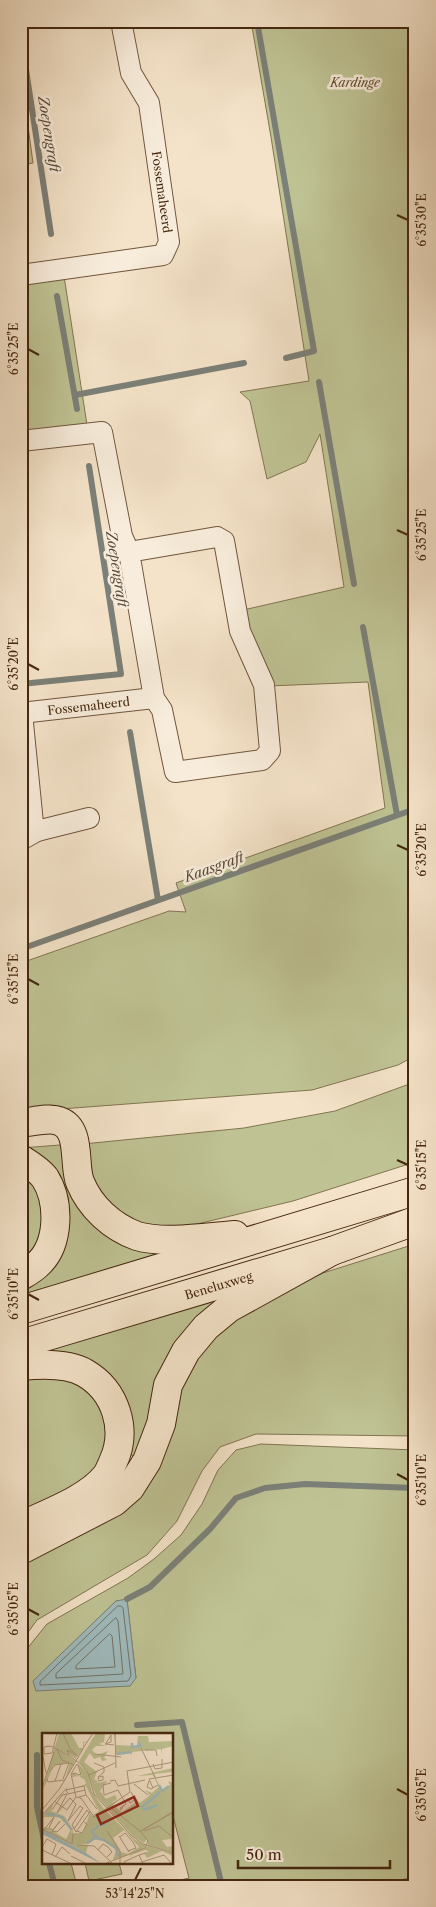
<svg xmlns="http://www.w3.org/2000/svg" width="436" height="1907" font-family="'Libre Caslon Text',serif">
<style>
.green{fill:#bfc394;stroke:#827551;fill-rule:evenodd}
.water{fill:#9fbcbf;stroke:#7b8078}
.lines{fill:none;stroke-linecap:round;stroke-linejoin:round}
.shore{stroke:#727266;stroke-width:1}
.stream{stroke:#7b8078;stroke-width:6}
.minor-casing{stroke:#71563d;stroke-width:22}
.trunk-casing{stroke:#45270e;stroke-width:30}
.minor{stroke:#f8eddc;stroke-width:20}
.trunk{stroke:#f4e3c9;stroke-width:28}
.ticks{fill:none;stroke:#45270e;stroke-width:2}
.labels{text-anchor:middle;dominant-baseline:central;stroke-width:5;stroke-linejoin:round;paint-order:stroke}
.park-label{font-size:12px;font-style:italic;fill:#644e30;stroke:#f8eddc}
.street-label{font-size:12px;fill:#45270e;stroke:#f8eddc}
.water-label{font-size:14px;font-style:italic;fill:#5c4c3a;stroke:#f8eddc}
.inset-river{fill:none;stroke:#9fbcbf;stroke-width:2.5}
.inset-road{fill:none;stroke:#ae987e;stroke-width:1}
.view{fill:#8f2418;fill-opacity:0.15;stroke:#8f2418;stroke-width:2.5}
.inset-edge{fill:none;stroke:#45270e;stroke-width:2.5}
.neatline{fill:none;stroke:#45270e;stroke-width:2}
.ticks-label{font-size:12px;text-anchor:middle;fill:#45270e}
</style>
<rect width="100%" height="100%" fill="#f4e3c9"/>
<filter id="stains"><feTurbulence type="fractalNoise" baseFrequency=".004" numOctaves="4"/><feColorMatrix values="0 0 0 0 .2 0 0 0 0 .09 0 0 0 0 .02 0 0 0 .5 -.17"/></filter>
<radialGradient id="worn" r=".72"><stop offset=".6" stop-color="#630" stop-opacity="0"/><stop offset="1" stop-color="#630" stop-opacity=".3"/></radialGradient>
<g class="green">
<path d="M251,21H415V1056L398,1065L312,1090L21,1112V963L169,911L186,912L176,883L385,808L368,682L268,686L239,611L344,587L320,434L306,462L267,479L250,401L240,392L309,381L271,137Z"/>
<path d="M21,97H24L33,163L21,165Z"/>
<path d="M64,276L87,425L21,435V283Z"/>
<path d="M415,1082V1162L293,1201L197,1224L159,1229L129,1220L102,1201L87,1175L83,1144L244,1128L335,1111Z"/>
<path d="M60,1145L66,1157L76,1196L171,1250L21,1295V1285L64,1226L21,1148Z"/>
<path d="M21,1170L44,1197L45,1223L35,1249L21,1266Z"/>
<path d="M415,1244V1436L256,1434L220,1447L202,1471L177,1521L147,1555L37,1620L21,1642V1560L110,1514L202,1346L248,1306L323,1273Z"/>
<path d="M232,1293L138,1458L127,1453L118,1398L21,1359Z"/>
<path d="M56,1376L80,1384L97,1400L107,1422L105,1462L83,1485L21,1517V1378Z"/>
<path d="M261,1444L415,1450V1885L156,1886L189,1878L173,1816L172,1734H44V1863H71L77,1886H21V1658L26,1650L47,1624L128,1578L154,1559L181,1535L202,1504L218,1470L236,1450ZM127,1600L136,1678L33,1682L116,1601Z"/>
<path d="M85,1863H119L122,1874L89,1881Z"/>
</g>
<path class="water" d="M127,1599L136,1678L130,1686L36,1691L33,1681L116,1601Z"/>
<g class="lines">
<g class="shore">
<path d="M118,1606H121L123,1608L131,1676L128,1681L40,1685V1682Z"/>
<path d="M116,1618L118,1621L123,1674L56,1678V1674Z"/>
<path d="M110,1634L112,1636L115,1667L76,1669V1666Z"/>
</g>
<g class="stream">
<path d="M257,21L314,351L286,358"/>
<path d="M21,37L51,234"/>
<path d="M57,296L77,409"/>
<path d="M319,382L354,584"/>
<path d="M75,395L244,363"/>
<path d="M363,627L397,815"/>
<path d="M21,684L121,674L89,466"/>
<path d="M130,732L158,900"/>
<path d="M21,949L415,809"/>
<path d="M127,1599L150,1587L210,1529L236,1498L265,1488L305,1484L415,1488"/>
<path d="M137,1725L182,1722L222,1886"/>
<path d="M37,1755V1807L44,1840"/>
<path d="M49,1863L55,1886"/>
<path d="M388,1886L415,1879"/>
</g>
<g class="minor-casing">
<g id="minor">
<path d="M21,275L163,255L169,242L149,103L131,73L121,21"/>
<path d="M21,441L102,432L122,536L129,552L154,698L162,710L175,772L262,760L270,751L264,685L240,631L224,541L217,537L129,552"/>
<path id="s1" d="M21,713L154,698"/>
<path d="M22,713L33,823L37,831L89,818"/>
<path d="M21,840L37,831"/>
</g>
</g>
<g class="trunk-casing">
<g id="trunk">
<path d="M21,1123C32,1122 49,1117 59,1121C82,1129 73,1165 80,1182C90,1207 112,1227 137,1236C163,1244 207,1237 235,1235"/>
<path d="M21,1159C29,1164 40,1171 45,1178C60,1202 60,1245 37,1265C33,1269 26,1273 21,1276"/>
<path d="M21,1310L415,1191"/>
<path id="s2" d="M21,1344L332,1251L415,1221"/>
<path d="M21,1366C41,1364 68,1363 85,1373C116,1391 128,1430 113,1462C111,1467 109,1472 106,1476C88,1499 48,1513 21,1526"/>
<path d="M21,1550L114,1502L130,1488L147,1461L161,1424L168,1385L186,1351L206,1327L229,1308L332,1251"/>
</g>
</g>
<use href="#minor" class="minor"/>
<use href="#trunk" class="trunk"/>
</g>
<path class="ticks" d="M397,215L408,220M28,349L39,355M397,530L408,535M28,664L39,670M397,845L408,850M28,979L39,985M397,1160L408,1165M28,1294L39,1300M397,1474L408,1480M28,1609L39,1615M397,1789L408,1795M135,1880L141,1868"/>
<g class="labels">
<g class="park-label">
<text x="355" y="82">Kardinge</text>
</g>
<g class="street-label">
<text transform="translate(162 192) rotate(82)">Fossemaheerd</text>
<text stroke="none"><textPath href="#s1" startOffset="68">Fossemaheerd</textPath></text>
<text stroke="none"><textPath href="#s2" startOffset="206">Beneluxweg</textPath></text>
</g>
<g class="water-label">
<text transform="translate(49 134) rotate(81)">Zoepengraft</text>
<text transform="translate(117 569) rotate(81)">Zoepengraft</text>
<text transform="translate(214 867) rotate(-20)">Kaasgraft</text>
</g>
</g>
<g transform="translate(42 1733)">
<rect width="131" height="131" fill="#f4e3c9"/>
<path d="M17,0H29L37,15H41V9L46,8L42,10V14L37,22L30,19L35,23L34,26L14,15L33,28L23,47L28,30L12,32L0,59ZM54,0H74L72,6V1L63,0L62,9L57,11L65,13H54L50,17L55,22L66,18L62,24L65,27L60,28L58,24L52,26L48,20L42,29L55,39L52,46L57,49L50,51L65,48L58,58L64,66L73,62L75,66L68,71L76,67L71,72L80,79L94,69L93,64L98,70L108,62L103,57L110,60L117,54L111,42L95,43L131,35L130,39L112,41L120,58L128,52L126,48L131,50V106L120,107L125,114L131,113V119L106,112L105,106L102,110L91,103L54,62L46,42L50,59L62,76L92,106L104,113L97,118L106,113L131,120V123L120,118L105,125L102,120L107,118L103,117L89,122V125L88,121L71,127L74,117L63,108L54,106L46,111H32L46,112L44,120L0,95L4,94L24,106L29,96L17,84H0L3,80L20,84L29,95L30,101V94L21,84L3,79L12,69L9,78L22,83L30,94L31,100H41L48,80L50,83L57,78L44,53L33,55L44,51L43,47L37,43L30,44V41L34,39L33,42L40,43L36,30L47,41L37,28ZM82,97L97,114L86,121L79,119L71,105ZM96,3H106L107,9L131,8V13L120,16V21L119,16L90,19V23L89,20L74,22V12L95,13Z" fill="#bfc394" fill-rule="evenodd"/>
<path d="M0,96L44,120L60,131L0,101Z" fill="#9fbcbf"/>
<path class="inset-river" d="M90,10V14L98,13L97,9M75,21L90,19M117,52L120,58L127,53M99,75L118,59M101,77L116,72M3,80L20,84L30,97M55,84L61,92L67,88M56,102L53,104L50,98L58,92M45,110L53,105L62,107L74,115L77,123"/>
<path class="inset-road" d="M15,0L12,12V14L11,15V18L10,20L2,21V14L8,13L11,14L14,16H15L27,23L39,31L46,40L52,61L89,102L101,111L132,120M21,0L28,16L36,23L25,17L27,22M73,0L74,35M64,10L69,2V9L63,11L72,12M99,15L113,44M15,16L20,27L32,32M40,17L51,0M103,17H114L115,23M0,18L4,40M53,21L79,24M52,30L62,34V39L56,44L57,48L61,47V43L57,44M111,31L113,36L120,35V26M8,38L13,32L27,30L21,46M85,38L132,29M30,40L39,42L36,32L35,31L29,41L34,64M47,42L73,30M5,46L6,49L23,47M13,48L19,31M68,48L73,47L76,53L103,47M107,48L105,54L109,56L116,52M69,50L61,52L62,62L76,57L84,71L78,75L79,77L82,72M92,51L106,62M0,55L12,19M111,55L107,46L132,42M44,62L55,76M34,64L39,65L52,84L88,59L85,38M37,64L44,62L42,53L24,57L26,61L43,57M86,66L88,70L93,66L89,59M12,68L25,77L34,64M69,75L99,99M0,77L18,55L41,16M10,77L20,62L25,61M132,78L99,98L132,79M15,80L25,61M15,80L28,65M0,82L25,55M26,88L38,73L41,75L30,92L34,99L48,79M26,88L34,71L28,65M0,96L30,111L31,101M32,96L45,77L47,80M2,97L12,84M11,97L7,95L12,84M11,98L15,99L23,91M35,98L40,100L45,91L42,89M65,98L78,118V131M102,98L117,93L132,105M9,100L11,97L18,88L11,97M77,103L87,119M78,104L83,100L91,109L94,115L86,118M35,112L52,113L71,131M0,114L5,106L14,111L10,122M0,117L30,131M56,117L61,111L66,114L70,119L65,124M29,123L45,131M13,124L20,114L28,121M100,129L122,122L129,130M62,131L103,115L106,108L99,99M83,131L82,129L97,122M101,131L97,122L104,120"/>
<path class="view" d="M92,64L96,73L59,91L55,82Z"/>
<rect width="131" height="131" class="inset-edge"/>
</g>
<rect width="436" height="1907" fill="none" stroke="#f4e3c9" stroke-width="55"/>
<path d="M238 1860v8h152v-8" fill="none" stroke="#45270e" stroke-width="2.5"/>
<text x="246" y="1860" font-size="15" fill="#45270e" stroke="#f8eddc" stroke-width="4" paint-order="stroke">50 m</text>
<rect x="28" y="28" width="380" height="1852" class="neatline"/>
<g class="ticks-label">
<text transform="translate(422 220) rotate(-90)" y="4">6°35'30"E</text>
<text transform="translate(14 349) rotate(-90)" y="4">6°35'25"E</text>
<text transform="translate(422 535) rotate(-90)" y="4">6°35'25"E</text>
<text transform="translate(14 664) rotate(-90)" y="4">6°35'20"E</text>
<text transform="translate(422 850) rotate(-90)" y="4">6°35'20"E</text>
<text transform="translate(14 979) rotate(-90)" y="4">6°35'15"E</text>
<text transform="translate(422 1165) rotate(-90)" y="4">6°35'15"E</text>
<text transform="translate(14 1294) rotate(-90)" y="4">6°35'10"E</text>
<text transform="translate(422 1480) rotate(-90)" y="4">6°35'10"E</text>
<text transform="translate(14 1609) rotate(-90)" y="4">6°35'05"E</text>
<text transform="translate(422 1795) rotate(-90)" y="4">6°35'05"E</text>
<text x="135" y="1898">53°14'25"N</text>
</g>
<rect width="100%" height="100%" filter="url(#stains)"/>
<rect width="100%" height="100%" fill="url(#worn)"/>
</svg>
